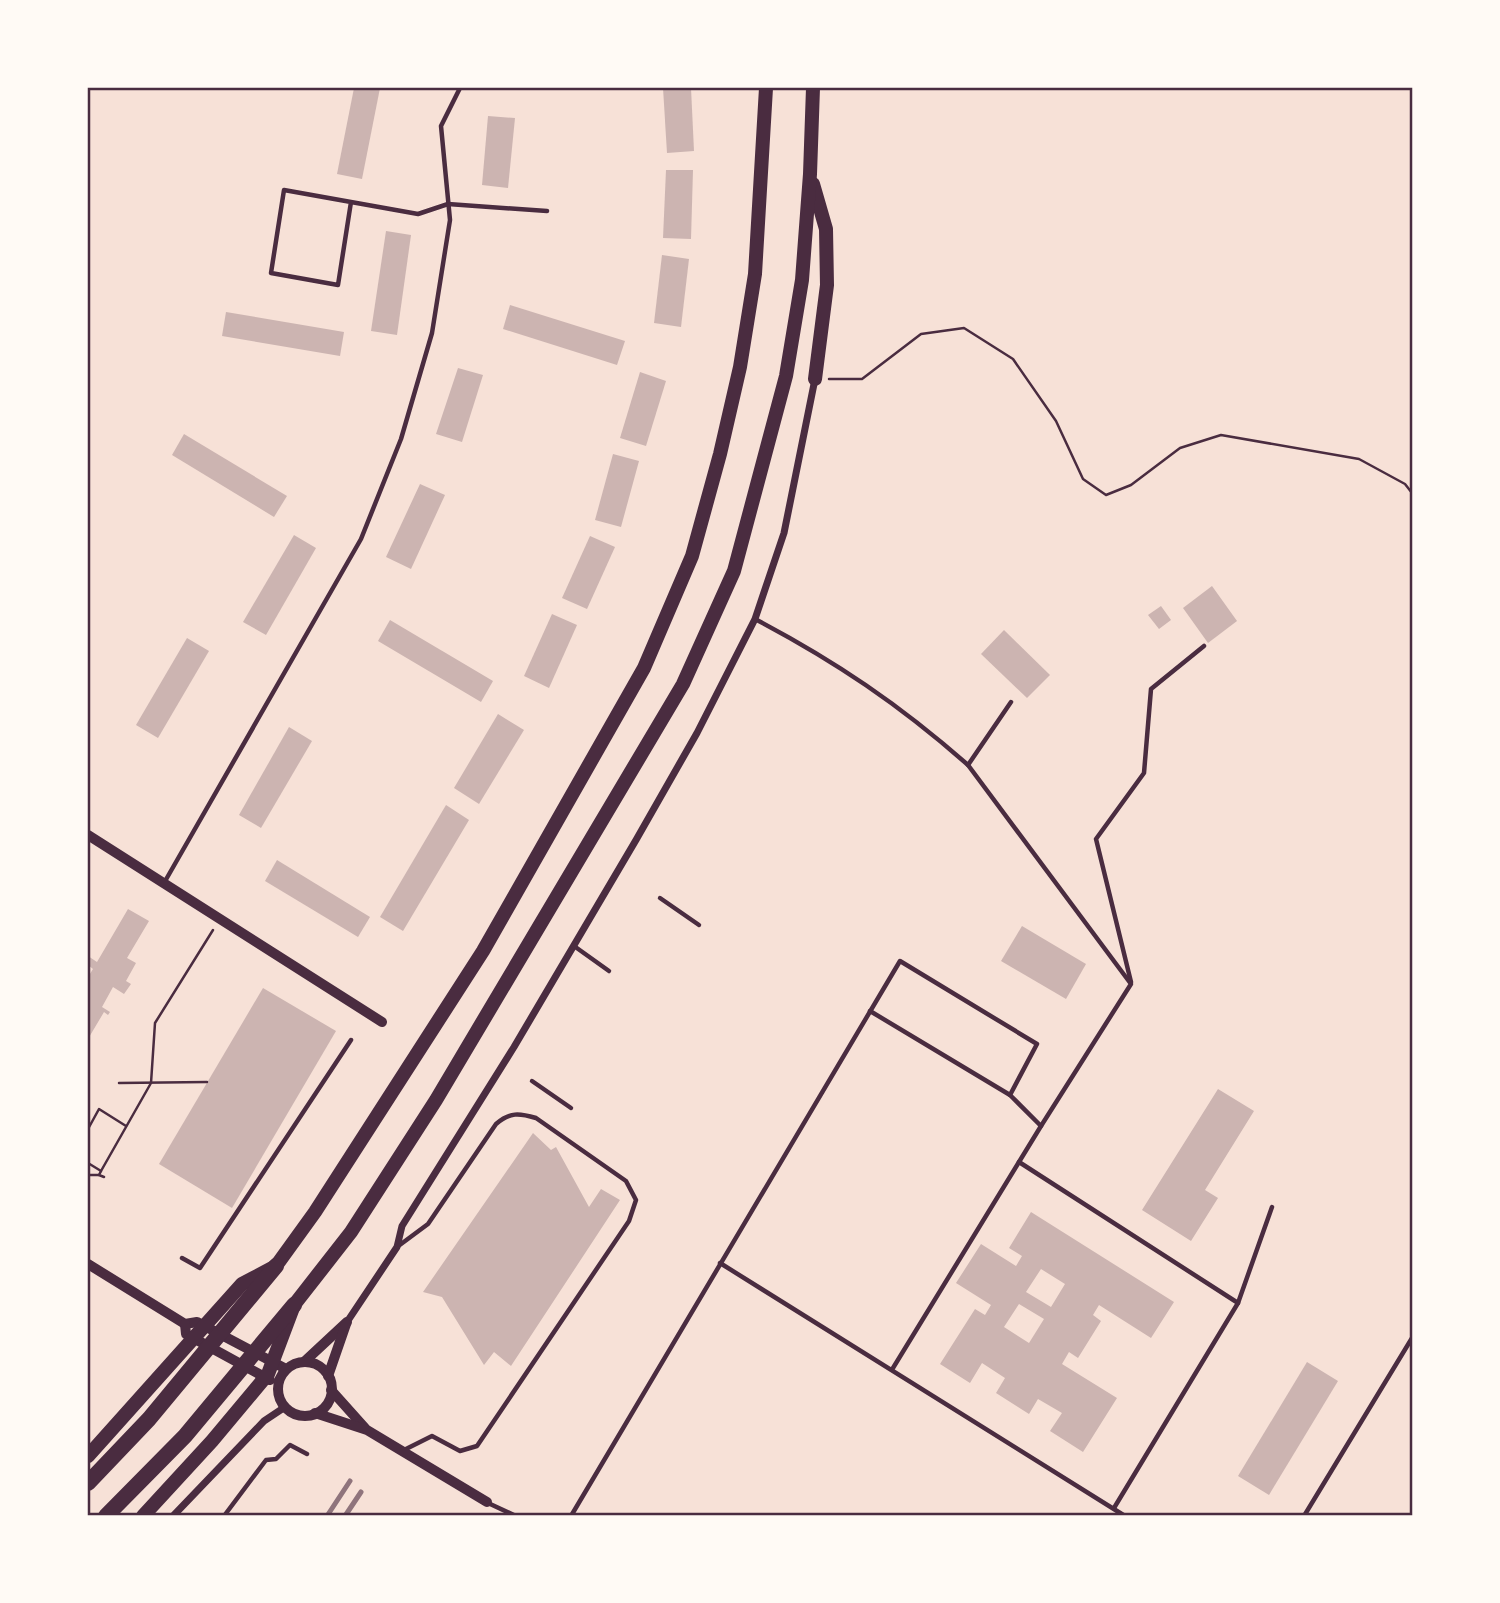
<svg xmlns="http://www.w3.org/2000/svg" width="1500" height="1603" font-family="Montserrat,sans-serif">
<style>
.building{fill:#ccb4b1;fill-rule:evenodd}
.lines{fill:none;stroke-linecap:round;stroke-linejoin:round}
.path{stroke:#4a2c40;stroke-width:2.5}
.service{stroke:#4a2c40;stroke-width:4.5}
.minor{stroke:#4a2c40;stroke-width:7}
.tertiary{stroke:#4a2c40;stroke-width:10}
.trunk{stroke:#4a2c40;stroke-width:14}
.motorway{stroke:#4a2c40;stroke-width:16}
.rail{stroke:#8f747c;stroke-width:5}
.neatline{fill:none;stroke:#4a2c40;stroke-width:2.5}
</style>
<rect width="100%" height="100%" fill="#f7e1d7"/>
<g class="building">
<path d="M354,88H380L362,179L337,174Z"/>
<path d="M663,88H691L694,151L667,153Z"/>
<path d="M488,116L515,118L508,188L482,185Z"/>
<path d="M666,170H693L691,239L663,238Z"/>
<path d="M386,231L411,235L397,335L371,331Z"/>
<path d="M662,255L689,259L681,327L654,323Z"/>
<path d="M510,305L625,341L617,365L503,329Z"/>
<path d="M226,312L344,332L340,356L222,336Z"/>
<path d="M458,368L483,375L462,442L436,434Z"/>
<path d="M640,372L666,381L646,446L620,438Z"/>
<path d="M184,434L287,496L274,517L172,455Z"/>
<path d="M613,454L639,461L621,527L595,520Z"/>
<path d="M420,484L445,495L411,569L386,557Z"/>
<path d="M294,535L316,548L266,635L243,622Z"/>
<path d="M590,536L615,547L587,609L562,598Z"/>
<path d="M1212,586L1237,621L1208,643L1183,608Z"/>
<path d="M1161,606L1171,620L1159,629L1148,615Z"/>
<path d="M552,614L577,625L549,688L524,676Z"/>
<path d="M390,620L493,681L481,702L378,641Z"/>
<path d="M1004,630L1050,675L1027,698L981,654Z"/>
<path d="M187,638L209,651L158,738L136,725Z"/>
<path d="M498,714L524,730L479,804L454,788Z"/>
<path d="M289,727L312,741L261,828L239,815Z"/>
<path d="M446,805L469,820L403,931L380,917Z"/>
<path d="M277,860L370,917L358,937L265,881Z"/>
<path d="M128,909L149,921L127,958L136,963L126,981L131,984L124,994L113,987L102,1007L110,1012L108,1015L104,1012L88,1039V977L93,969L88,965V956L97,962Z"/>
<path d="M1022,926L1086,964L1066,999L1001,961Z"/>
<path d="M263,988L336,1031L232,1208L159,1164Z"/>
<path d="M1218,1089L1254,1111L1205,1190L1218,1198L1191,1241L1142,1210Z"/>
<path d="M533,1133L551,1150L556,1147L589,1207L601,1189L620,1200L511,1366L494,1352L484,1365L442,1297L423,1292Z"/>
<path d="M1031,1212L1174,1302L1151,1338L1099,1305L1093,1315L1101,1321L1078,1358L1069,1352L1062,1364L1117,1398L1083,1452L1050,1431L1062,1413L1038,1399L1029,1414L996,1393L1005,1378L982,1363L970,1383L940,1364L975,1309L985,1315L991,1305L956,1283L981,1244L1016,1266L1022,1256L1009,1248ZM1041,1269L1065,1284L1051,1307L1026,1292ZM1019,1304L1044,1319L1029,1343L1004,1327Z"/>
<path d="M1307,1362L1338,1381L1269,1495L1238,1476Z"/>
</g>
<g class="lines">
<g class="path">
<path d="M829,379H862L921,334L964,328L1013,359L1056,421L1083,479L1106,495L1131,485L1180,448L1221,435L1359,459L1405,484L1412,493"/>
<path d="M119,1083L207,1082"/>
<path d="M88,1129L99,1109L126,1126"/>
<path d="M88,1163L101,1171"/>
<path d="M88,1175H99"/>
<path d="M104,1177L99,1175L101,1171L151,1083L155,1023L213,930"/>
</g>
<g class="service">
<path d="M351,202L338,285L271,273L284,190L418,214L448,204L547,211"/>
<path d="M755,619C835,661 900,705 968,765"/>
<path d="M164,883L361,539L401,439L432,333L450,220L441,126L460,88"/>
<path d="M660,898L699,925"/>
<path d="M574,946L609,971"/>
<path d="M1131,982L1096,839L1144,773L1151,689L1204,646"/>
<path d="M870,1011L1010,1095"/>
<path d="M532,1081L571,1108"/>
<path d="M1019,1162L1238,1303L1114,1508"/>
<path d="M397,1247L428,1224L496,1124C510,1112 519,1113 536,1118L626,1181L636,1200L629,1221L477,1446L460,1451L432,1436L404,1450"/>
<path d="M182,1258L200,1268L351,1040"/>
<path d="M720,1263L1125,1516"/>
<path d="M1238,1303L1272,1207"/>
<path d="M893,1368L1041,1126"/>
<path d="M488,1503L516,1516"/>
<path d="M224,1516L266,1460L276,1459L290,1445L307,1454"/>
<path d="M571,1516L900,961L1037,1044L1010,1095L1041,1126L1131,984L968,765L1011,702"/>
<path d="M1304,1516L1412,1338"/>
</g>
<g class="minor">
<path d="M347,1322L397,1247L402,1226L514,1047L636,840L697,733L755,619L784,533L815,379"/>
<path d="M173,1516L264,1421L285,1407"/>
</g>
<g class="tertiary">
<path d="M88,835L382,1022"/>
<path d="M88,1264L185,1324L197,1322L286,1369"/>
<path d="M185,1324L186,1334L270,1380"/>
<path d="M304,1362L347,1322"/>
<circle cx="305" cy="1389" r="27"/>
<path d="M328,1376L346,1324"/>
<path d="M331,1390L365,1428"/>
<path d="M315,1413L367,1430L487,1502"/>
</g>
<g class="trunk">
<path d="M813,184L826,229L827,285L815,379"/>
<path d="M88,1456L242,1284L276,1266L315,1212L483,951L644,668L692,556L720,454L740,367L755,274L766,88"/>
<path d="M143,1516L212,1441L268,1374L294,1305L351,1232L436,1100L683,684L734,571L786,376L802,280L810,174L813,88"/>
</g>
<g class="motorway">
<path d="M88,1483L149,1419L276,1266"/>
<path d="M106,1516L185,1436L294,1305"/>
</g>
<g class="rail">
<path d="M327,1516L350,1481"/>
<path d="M345,1516L361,1492"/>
</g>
</g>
<rect width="1500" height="1603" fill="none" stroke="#fffaf5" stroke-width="178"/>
<rect x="89" y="89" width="1322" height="1425" class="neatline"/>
</svg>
